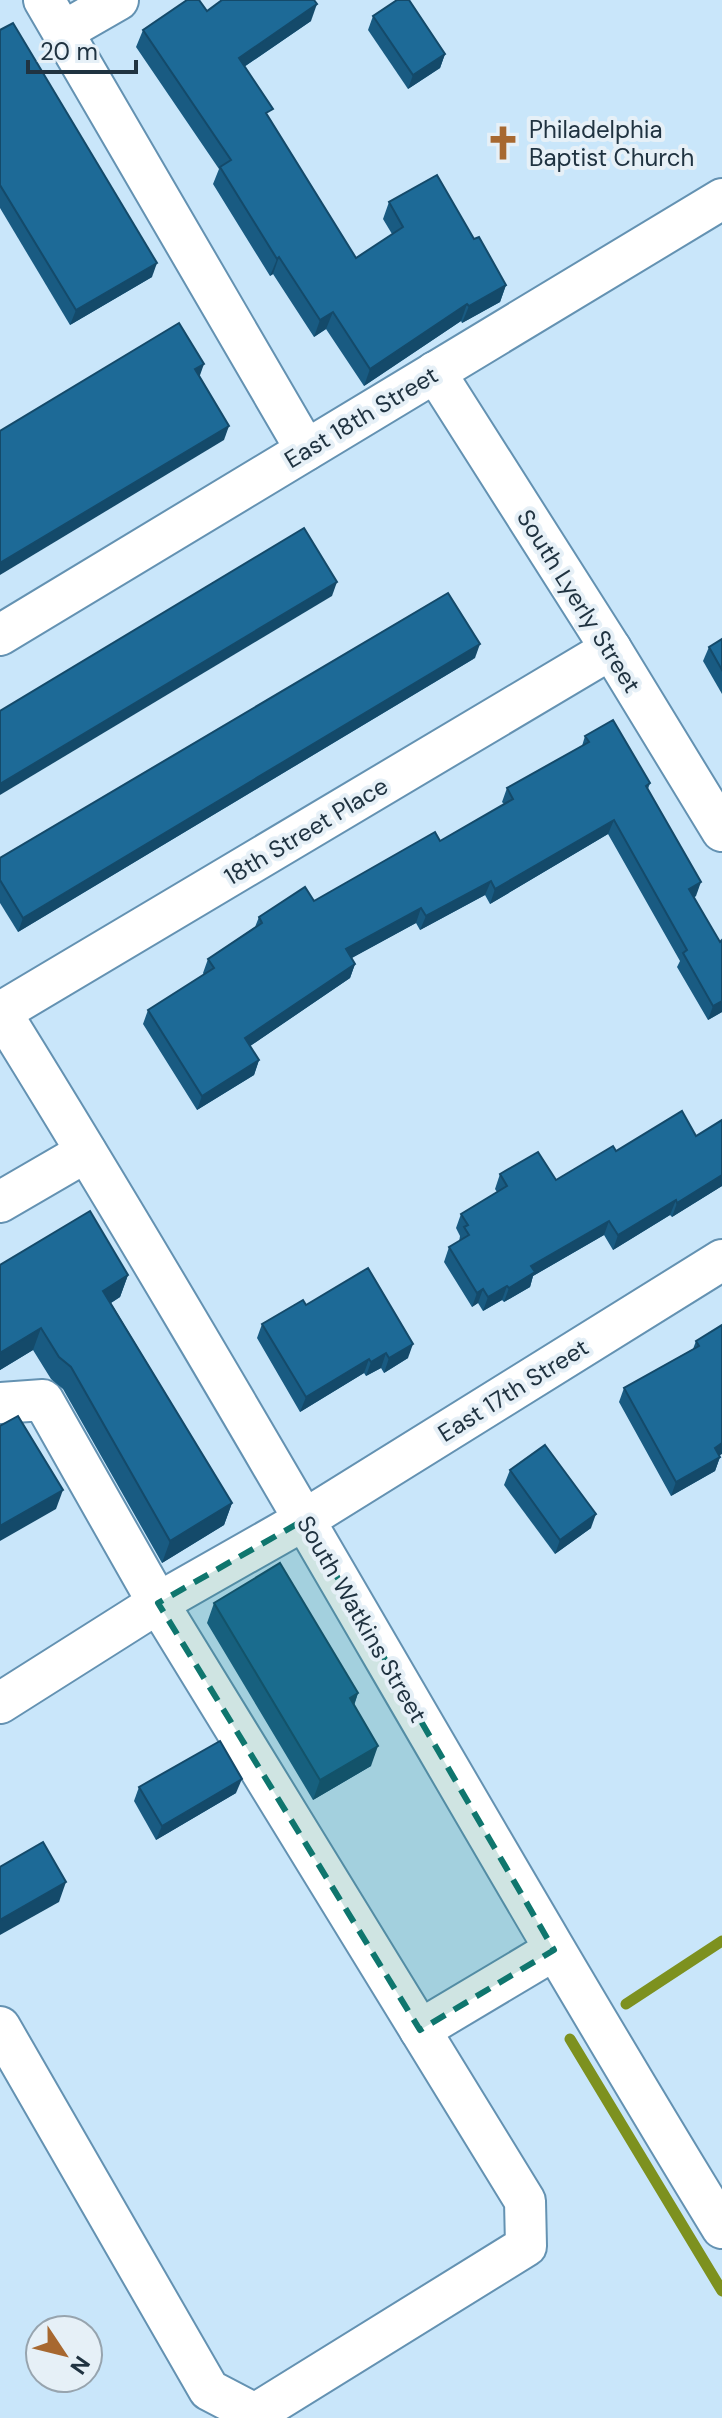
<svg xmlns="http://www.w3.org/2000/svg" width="722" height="2418" font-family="'DM Sans',sans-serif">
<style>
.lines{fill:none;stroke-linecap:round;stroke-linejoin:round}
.stream{stroke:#7d911f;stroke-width:11}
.street-casing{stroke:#6492b2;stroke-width:44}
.street{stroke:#fff;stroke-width:40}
.wall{fill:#195b82}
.shaded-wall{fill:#144a6a}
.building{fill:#1d6a97;stroke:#144a6a;stroke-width:2}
.marked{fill:#0f766e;fill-opacity:0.2;stroke:#0f766e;stroke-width:6;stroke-dasharray:16 10;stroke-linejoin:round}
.labels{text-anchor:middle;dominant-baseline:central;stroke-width:8;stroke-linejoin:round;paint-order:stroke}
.poi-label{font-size:24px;fill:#203341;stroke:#e6f0f7;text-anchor:start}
.street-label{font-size:24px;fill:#203341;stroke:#e6f0f7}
</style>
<rect width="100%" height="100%" fill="#c9e6fa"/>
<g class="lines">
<g class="stream">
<path d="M626,2004L722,1941"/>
<path d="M570,2039L722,2291"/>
</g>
<g class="street-casing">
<g id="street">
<path d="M44,0L306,450"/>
<path d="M64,31L118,0"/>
<path d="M435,372L611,649L722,831"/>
<path d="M0,635L722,199"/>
<path d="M0,1011C249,1412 476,1826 722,2228"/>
<path d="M1,1012L611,649"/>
<path d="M0,1202L86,1152"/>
<path d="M0,1403L43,1400L158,1603L525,2201L526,2246L255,2414L209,2390L0,2027"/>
<path d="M0,1703L158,1603L304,1520L722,1260"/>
<path d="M420,2030L554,1950"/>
</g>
</g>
<use href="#street" class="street"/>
</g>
<g class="wall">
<path d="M207,11L311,21L244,67L269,119L356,258L392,234L383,219L389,202L474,239L506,285L500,302L462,323L461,321L364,386L326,329L314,337L273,274L270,276L213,184L219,169L136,47L143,30Z"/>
<path d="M373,16L445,54L440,68L408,89L368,30Z"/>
<path d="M0,30L152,277L70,325L0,208Z"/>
<path d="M722,639V694L703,661L709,647Z"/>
<path d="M475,658L18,932L0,903V858Z"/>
<path d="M585,736L650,783L648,789L696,896L694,897L720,942L722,940V1012L708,1020L677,967L680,961L608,834L490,904L485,895L420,930L416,923L351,958L355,964L350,978L250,1046L259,1060L254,1075L197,1110L143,1024L148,1010L204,975L203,973L208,959L255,927L259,917L314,901L440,841L504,804L502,802L507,788L582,746Z"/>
<path d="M722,1120V1186L672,1217L670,1215L613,1250L604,1235L533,1276L530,1287L504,1302L502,1300L483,1311L478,1303L472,1307L444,1262L449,1247L459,1242L460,1236L456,1228L461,1214L497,1192L495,1189L500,1174L556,1180L616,1151L696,1136Z"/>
<path d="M0,1265L128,1275L120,1297L111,1303L232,1503L224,1525L162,1563L63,1389L51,1379L33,1350L0,1370Z"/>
<path d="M306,1305L408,1358L384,1373L381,1368L366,1376L364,1373L300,1412L257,1338L262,1324Z"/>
<path d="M722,1325L720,1457L715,1471L671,1496L619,1402L624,1388L693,1349L696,1341Z"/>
<path d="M510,1470L591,1528L555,1554L504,1485Z"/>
<path d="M214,1603L358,1693L354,1706L371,1766L313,1800L207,1623Z"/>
<path d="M139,1787L236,1793L156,1840L134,1801Z"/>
</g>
<g class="shaded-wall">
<path d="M317,4L311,21L232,75L239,58Z"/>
<path d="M445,54L440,68L408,89L413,75Z"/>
<path d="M279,257L273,274L270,276L277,259Z"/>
<path d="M157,263L152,277L70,325L76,310Z"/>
<path d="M506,285L500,302L462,323L469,306Z"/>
<path d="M467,304L461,321L364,386L370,369Z"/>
<path d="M333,312L326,329L314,337L320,320Z"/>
<path d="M204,364L199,378L195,369Z"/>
<path d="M229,426L224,440L0,575V563Z"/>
<path d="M337,582L332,596L0,795V784Z"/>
<path d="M480,644L475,658L18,932L23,918Z"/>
<path d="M614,820L608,834L490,904L495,889Z"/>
<path d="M491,881L485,895L420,930L426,916Z"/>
<path d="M701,882L696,896L684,903L689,889Z"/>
<path d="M421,908L416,923L341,964L346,949Z"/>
<path d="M355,964L350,978L240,1053L245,1038Z"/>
<path d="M722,1001V1012L708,1020L713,1006Z"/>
<path d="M259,1060L254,1075L197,1110L202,1096Z"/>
<path d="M722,1175V1186L672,1217L677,1203Z"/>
<path d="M676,1200L670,1215L613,1250L618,1235Z"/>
<path d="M609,1221L604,1235L533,1276L530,1287L504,1302L509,1288L531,1266Z"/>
<path d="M128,1275L120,1297L95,1313L103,1291Z"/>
<path d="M507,1286L502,1300L483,1311L488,1297Z"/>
<path d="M483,1289L478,1303L472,1307L477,1293Z"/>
<path d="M41,1328L33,1350L0,1370V1353Z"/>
<path d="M413,1344L408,1358L384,1373L389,1358Z"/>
<path d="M386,1353L381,1368L366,1376L371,1362Z"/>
<path d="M369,1359L364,1373L300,1412L306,1397Z"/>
<path d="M722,1443V1454L710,1461L715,1448Z"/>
<path d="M720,1457L715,1471L671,1496L676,1482Z"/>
<path d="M63,1490L56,1509L0,1541V1526Z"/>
<path d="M232,1503L224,1525L162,1563L170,1541Z"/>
<path d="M596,1514L591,1528L555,1554L560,1540Z"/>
<path d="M358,1693L351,1713L350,1698Z"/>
<path d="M378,1746L371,1766L313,1800L320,1780Z"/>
<path d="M242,1779L236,1793L156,1840L162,1826Z"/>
<path d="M66,1882L59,1902L0,1935V1920Z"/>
</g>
<g class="building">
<path d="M187,0H199L207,11L222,0H314L317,4L239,58L273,109L266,113L356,258L403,227L389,202L437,175L474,239L479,237L506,285L469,306L467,304L370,369L333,312L320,320L279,257L277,259L220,167L231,160L143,30Z"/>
<path d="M397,0H409L445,54L413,75L373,16Z"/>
<path d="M13,23L157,263L76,310L0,185V30Z"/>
<path d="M179,323L204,364L195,369L229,426L0,563V431Z"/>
<path d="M304,528L337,582L0,784V711Z"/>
<path d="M448,593L480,644L23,918L0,880V858Z"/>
<path d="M722,639V670L709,647Z"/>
<path d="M613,720L650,783L646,786L701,882L689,889L720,942L722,940V1001L713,1006L683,953L687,950L614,820L495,889L491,881L426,916L421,908L346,949L355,964L245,1038L259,1060L202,1096L148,1010L214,968L208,959L262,923L259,917L305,887L314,901L435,832L440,841L513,799L507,788L589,742L585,736Z"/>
<path d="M682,1111L696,1136L722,1120V1175L677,1203L676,1200L618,1235L609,1221L531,1266L535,1272L509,1288L507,1286L488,1297L483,1289L477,1293L449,1247L469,1235L464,1227L468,1225L461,1214L507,1186L500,1174L538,1152L556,1180L613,1146L616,1151Z"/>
<path d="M90,1211L128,1275L103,1291L232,1503L170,1541L71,1367L59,1357L41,1328L0,1353V1265Z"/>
<path d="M368,1268L413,1344L389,1358L386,1353L371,1362L369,1359L306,1397L262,1324L303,1300L306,1305Z"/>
<path d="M722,1325V1443L715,1448L720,1457L676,1482L624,1388L699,1346L696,1341Z"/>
<path d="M18,1416L63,1490L0,1526V1426Z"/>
<path d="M545,1445L596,1514L560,1540L510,1470Z"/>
<path d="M280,1563L358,1693L350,1698L378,1746L320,1780L214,1603Z"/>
<path d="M220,1741L242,1779L162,1826L139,1787Z"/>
<path d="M43,1842L66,1882L0,1920V1867Z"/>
</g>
<path class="marked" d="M304,1520L554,1950L420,2030L158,1603Z"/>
<defs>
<g id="church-bare" transform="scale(2.76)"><path d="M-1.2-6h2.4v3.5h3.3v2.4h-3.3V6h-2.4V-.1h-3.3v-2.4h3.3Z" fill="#a76830" stroke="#e6f0f7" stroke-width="2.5" paint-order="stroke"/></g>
</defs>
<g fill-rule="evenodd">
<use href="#church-bare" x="503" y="143"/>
</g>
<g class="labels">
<g class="poi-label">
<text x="529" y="129">Philadelphia<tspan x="529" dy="28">Baptist Church</tspan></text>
</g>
<g class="street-label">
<text transform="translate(361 417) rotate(-31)">East 18th Street</text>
<text transform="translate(579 601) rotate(58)">South Lyerly Street</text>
<text transform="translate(306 831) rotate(-31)">18th Street Place</text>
<text transform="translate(513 1390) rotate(-32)">East 17th Street</text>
<text transform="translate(362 1619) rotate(60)">South Watkins Street</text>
</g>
</g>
<g transform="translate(64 2354) rotate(125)"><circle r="38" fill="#e6f0f7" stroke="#97a4ae" stroke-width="2"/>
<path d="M0-6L14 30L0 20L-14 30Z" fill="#a76830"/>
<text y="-12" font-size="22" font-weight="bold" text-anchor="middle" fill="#203341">N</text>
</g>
<path d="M28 60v12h108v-12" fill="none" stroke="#203341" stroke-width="4"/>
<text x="40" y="60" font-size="24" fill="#203341" stroke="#e6f0f7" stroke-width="6" paint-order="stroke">20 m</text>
</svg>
